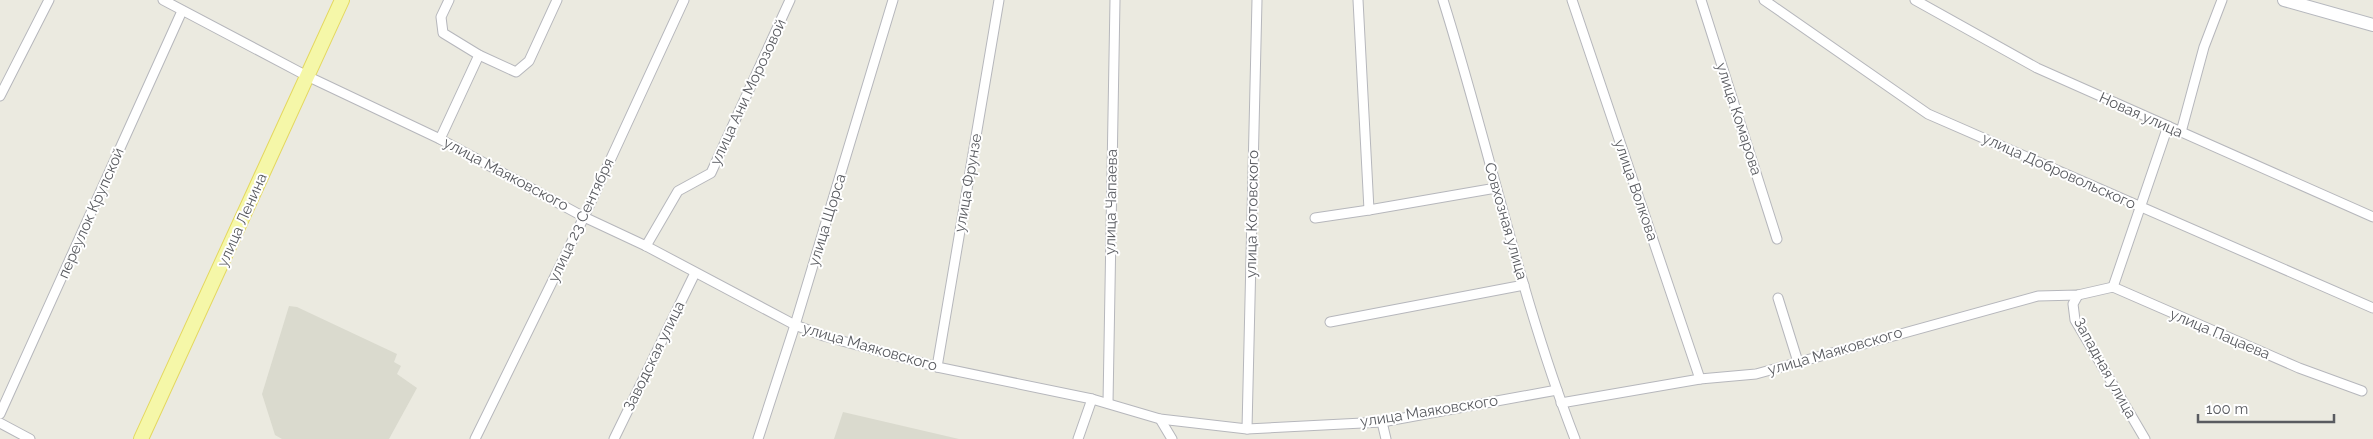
<svg xmlns="http://www.w3.org/2000/svg" width="2373" height="439" font-family="Raleway,sans-serif">
<style>
.education{fill:#dadace}
.lines{fill:none;stroke-linecap:round;stroke-linejoin:round}
.street-casing{stroke:#b6b7bc;stroke-width:11}
.secondary-casing{stroke:#b6b8be;stroke-width:14}
.primary-casing{stroke:#e4d85f;stroke-width:16}
.street{stroke:#fff;stroke-width:9}
.secondary{stroke:#fff;stroke-width:12}
.primary{stroke:#f5f7a8;stroke-width:14}
.labels{text-anchor:middle;dominant-baseline:central;stroke-width:4;stroke-linejoin:round;paint-order:stroke}
.street-label{font-size:15px;fill:#595b60;stroke:#fff}
</style>
<rect width="100%" height="100%" fill="#ebeae0"/>
<g class="education">
<path d="M289,306L297,307L397,354L394,362L401,366L397,374L417,388L389,439H282L275,435L262,394Z"/>
<path d="M843,412L959,439H834Z"/>
</g>
<g class="lines">
<g class="street-casing">
<g id="street">
<path d="M163,0L307,76L440,139L584,217L646,246L795,325L824,336L937,367L1092,399L1160,419L1247,429L1382,422L1557,390"/>
<path d="M449,0L441,17L443,33L479,55L516,72L529,61L557,0"/>
<path d="M1358,0L1369,210L1496,188"/>
<path d="M1443,0C1489,146 1520,297 1575,439"/>
<path d="M1572,0L1700,379"/>
<path d="M1701,0L1777,239"/>
<path d="M1764,0L1928,114L2373,308"/>
<path d="M1915,0L2037,68L2373,217"/>
<path d="M0,96L49,0"/>
<path d="M2181,132L2204,47L2222,0"/>
<path d="M440,139L479,55"/>
<path d="M1315,218L1369,210"/>
<path d="M646,246L678,191L711,173L790,0"/>
<path d="M2113,287L2168,126"/>
<path d="M2078,295L2073,304L2075,320L2145,439"/>
<path d="M1778,298L1798,362"/>
<path d="M1330,322L1524,285"/>
<path d="M937,367L999,0"/>
<path d="M1108,403L1115,0"/>
<path d="M1561,403L1700,379L1756,374L2038,296L2078,295L2113,287L2299,368L2362,391"/>
<path d="M0,414L182,11"/>
<path d="M1160,419L1172,439"/>
<path d="M1382,422L1386,439"/>
<path d="M0,423L30,439"/>
<path d="M1247,429L1257,0"/>
<path d="M475,439L584,217L684,0"/>
<path d="M614,439L695,273"/>
<path d="M758,439L795,325L893,0"/>
<path d="M1078,439L1092,399"/>
</g>
</g>
<g class="secondary-casing">
<path id="secondary" d="M2284,0L2373,25"/>
</g>
<g class="primary-casing">
<path id="primary" d="M141,439L342,0"/>
</g>
<use href="#street" class="street"/>
<use href="#secondary" class="secondary"/>
<use href="#primary" class="primary"/>
</g>
<g class="labels">
<g class="street-label">
<text transform="translate(748 92) rotate(-65)">улица Ани Морозовой</text>
<text transform="translate(2141 115) rotate(24)">Новая улица</text>
<text transform="translate(1739 119) rotate(72)">улица Комарова</text>
<text transform="translate(2059 171) rotate(24)">улица Добровольского</text>
<text transform="translate(506 174) rotate(28)">улица Маяковского</text>
<text transform="translate(968 183) rotate(-80)">улица Фрунзе</text>
<text transform="translate(1636 190) rotate(71)">улица Волкова</text>
<text transform="translate(1111 202) rotate(-89)">улица Чапаева</text>
<text transform="translate(91 213) rotate(-66)">переулок Крупской</text>
<text transform="translate(1252 214) rotate(-89)">улица Котовского</text>
<text transform="translate(242 220) rotate(-66)">улица Ленина</text>
<text transform="translate(581 220) rotate(-65)">улица 23 Сентября</text>
<text transform="translate(827 220) rotate(-73)">улица Щорса</text>
<text transform="translate(1506 221) rotate(74)">Совхозная улица</text>
<text transform="translate(2220 334) rotate(23)">улица Пацаева</text>
<text transform="translate(870 347) rotate(16)">улица Маяковского</text>
<text transform="translate(1835 351) rotate(-16)">улица Маяковского</text>
<text transform="translate(654 356) rotate(-64)">Заводская улица</text>
<text transform="translate(2105 368) rotate(61)">Западная улица</text>
<text transform="translate(1429 411) rotate(-9)">улица Маяковского</text>
</g>
</g>
<path d="M2198 414v8h136v-8" fill="none" stroke="#595b60" stroke-width="2.5"/>
<text x="2206" y="414" font-size="15" fill="#595b60" stroke="#ffffff" stroke-width="4" paint-order="stroke">100 m</text>
</svg>
